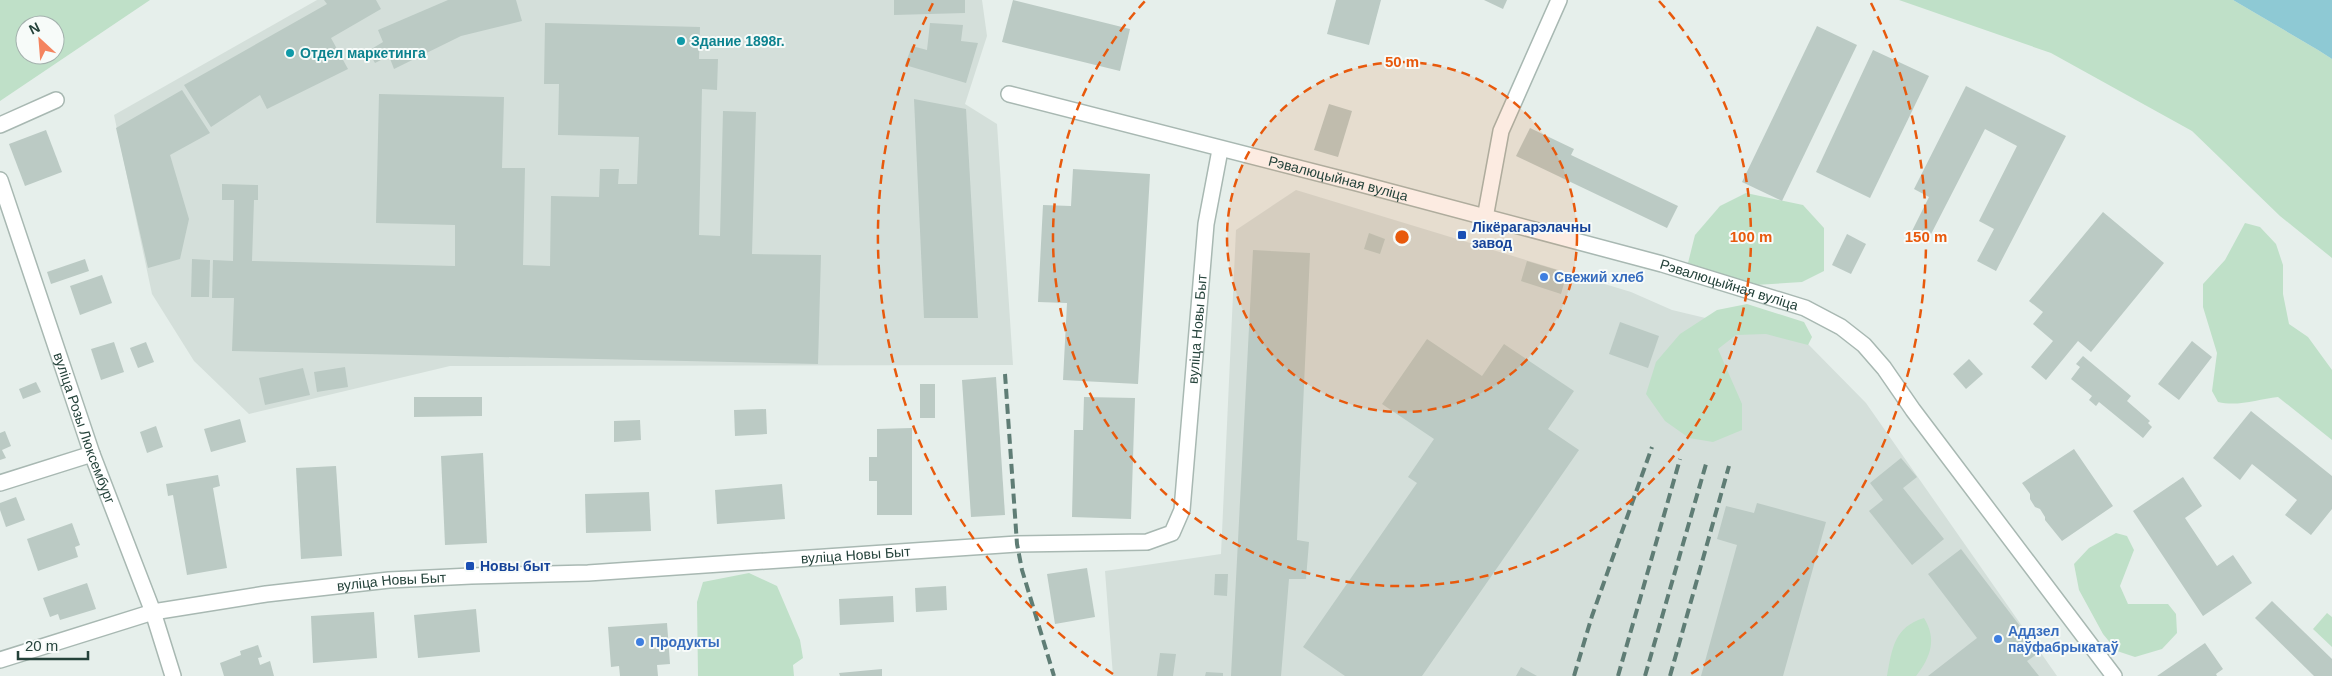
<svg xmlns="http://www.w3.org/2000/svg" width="2332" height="676" font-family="Arial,sans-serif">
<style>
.built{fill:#d4dfda}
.green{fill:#bfe0c8;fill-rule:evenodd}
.water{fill:#8ec9d4}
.building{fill:#bbcac4}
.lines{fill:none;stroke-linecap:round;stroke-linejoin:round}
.minor-casing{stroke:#a8b8b2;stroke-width:18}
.minor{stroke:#fff;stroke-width:15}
.rail{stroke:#5f7d75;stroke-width:4;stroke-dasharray:10 5;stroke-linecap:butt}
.ring{fill:none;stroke:#e8590c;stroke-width:2.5;stroke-dasharray:9 6}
.culture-dot{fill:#0f9aa8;stroke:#f7fbf9;stroke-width:2}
.transit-dot{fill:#1a4fb4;stroke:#f7fbf9;stroke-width:2}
.shop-dot{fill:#3f7fe0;stroke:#f7fbf9;stroke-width:2}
.labels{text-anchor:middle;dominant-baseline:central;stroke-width:4;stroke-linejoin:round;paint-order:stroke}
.culture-label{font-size:14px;font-weight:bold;fill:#0d838f;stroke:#f7fbf9;text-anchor:start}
.street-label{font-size:14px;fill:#24423a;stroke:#f7fbf9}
.transit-label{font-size:14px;font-weight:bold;fill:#164399;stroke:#f7fbf9;text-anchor:start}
.shop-label{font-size:14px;font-weight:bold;fill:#366cbe;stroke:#f7fbf9;text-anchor:start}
.centre{fill:#e8590c;stroke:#f7fbf9;stroke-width:2.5}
.ring-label{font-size:15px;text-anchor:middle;font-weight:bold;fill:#e8590c;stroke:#f7fbf9;stroke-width:4;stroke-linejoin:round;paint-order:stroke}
</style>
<rect width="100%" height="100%" fill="#e6efeb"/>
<g class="built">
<path d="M317,0H982L987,36L965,104L997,124L1013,365L450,366L249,414L194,361L152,294L114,115Z"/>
<path d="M1296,190L1631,292L1672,310L1806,342L1866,403L2057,676H1113L1105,571L1221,554L1236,230Z"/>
</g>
<g class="green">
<path d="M0,0H150L0,101ZM25,25H55V55H25Z"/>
<path d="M1899,0H2233L2318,50L2332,59V258L2280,216L2192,131L2051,53Z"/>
<path d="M1746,193L1803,205L1824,228V271L1802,282L1755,285L1688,263L1695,235L1720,206Z"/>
<path d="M2245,223L2260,227L2276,244L2283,265V294L2289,324L2308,337L2332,370V440L2278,397C2258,399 2238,407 2218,402L2212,391L2217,353L2203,307V284L2225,260Z"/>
<path d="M1747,304L1804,322L1812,337L1808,345L1766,334L1736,335L1718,349L1742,404V430L1713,442L1689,438L1665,421L1646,394L1656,362L1680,334L1717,310Z"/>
<path d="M2116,533L2127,536L2134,550L2120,586L2128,604H2168L2176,614L2177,633L2162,649L2135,657L2117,651L2103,634L2079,590L2074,564L2089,548Z"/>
<path d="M749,573L777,586L800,640L803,658L793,665L794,676H698L697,602L703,582Z"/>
<path d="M2327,613L2332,617V647L2313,629Z"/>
<path d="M1924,618C1937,639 1931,657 1916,676H1887C1892,649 1894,627 1924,618Z"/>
</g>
<path class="water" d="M2233,0H2332V59L2318,50Z"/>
<g class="building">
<path d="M324,0H376L381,9L331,38L348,69L267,109L260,95L211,127L184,85L327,4Z"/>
<path d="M448,0H516L522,21L461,36L394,69L389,56L375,63L368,51L383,42L378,30Z"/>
<path d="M894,0H965V13L894,15Z"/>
<path d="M1013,0L1130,29L1120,71L1002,42Z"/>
<path d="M1336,0H1381L1369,45L1327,34Z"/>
<path d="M1484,0H1507L1503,9Z"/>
<path d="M545,23L700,27L699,59H718L717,90L702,89L699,235L720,236L723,111L756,112L752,254L821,255L818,364L232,351L234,298H212L213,260L233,261L234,200H222V184L258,185V200H254L252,261L455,266V225L376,223L379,94L504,97L502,168H525L523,265L550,266L551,196L599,197L600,169H619L618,184H637L639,137L558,135L559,84H544Z"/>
<path d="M930,23L963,25L961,41L978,43L966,83L905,65L912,46L927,50Z"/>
<path d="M1817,26L1857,45L1782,201L1742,182Z"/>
<path d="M1873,50L1929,76L1870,198L1816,172Z"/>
<path d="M1966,86L2066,136L1996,271L1977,261L1994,229L1979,221L2017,146L1985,129L1928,240L1912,231L1929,197L1914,189Z"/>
<path d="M182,90L210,133L170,155L189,219L180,259L148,268L116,128Z"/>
<path d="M914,99L966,109L978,318H924Z"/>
<path d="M1329,104L1352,111L1338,157L1314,150Z"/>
<path d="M1530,128L1574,149L1571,155L1678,206L1667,228L1516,156Z"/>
<path d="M46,130L62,172L25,186L9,144Z"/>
<path d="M1073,169L1150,174L1138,384L1063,380L1067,303L1038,302L1043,205L1071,206Z"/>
<path d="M2103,212L2164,263L2091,352L2078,341L2046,380L2031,367L2053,341L2033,324L2043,312L2029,301Z"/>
<path d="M1369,233L1385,239L1380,254L1364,249Z"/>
<path d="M1847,234L1866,244L1851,274L1832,265Z"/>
<path d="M1253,250L1310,253L1297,540L1309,542L1306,579H1289L1281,676H1231Z"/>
<path d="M85,259L89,271L51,284L47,272Z"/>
<path d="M192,259L210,260L209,297H191Z"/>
<path d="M1527,261L1567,273L1561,294L1521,281Z"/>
<path d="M102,275L112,303L80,315L70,286Z"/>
<path d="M1620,322L1659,336L1648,368L1609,354Z"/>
<path d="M1427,339L1482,376L1504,344L1574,391L1548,429L1579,450L1422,676H1345L1303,647L1417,483L1408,477L1434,439L1382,404Z"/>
<path d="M2192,341L2212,357L2179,400L2158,384Z"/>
<path d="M114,342L124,372L101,380L91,349Z"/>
<path d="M146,342L154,362L138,368L130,348Z"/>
<path d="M2083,356L2131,396L2127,401L2150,421L2148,423L2152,427L2143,438L2099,402L2096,406L2089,400L2092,396L2071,379L2080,367L2076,364Z"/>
<path d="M1969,359L1983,374L1966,389L1953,374Z"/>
<path d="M345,367L348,387L317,392L314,372Z"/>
<path d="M303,368L310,395L265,405L259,378Z"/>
<path d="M996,377L1005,515L971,517L962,380Z"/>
<path d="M36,382L41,392L23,399L19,389Z"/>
<rect x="920" y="384" width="15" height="34"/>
<path d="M414,397H482V416L414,417Z"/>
<path d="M1084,397L1135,398L1131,519L1072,517L1074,430H1083Z"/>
<path d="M766,409L767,434L735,436L734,410Z"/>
<path d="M2251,411L2332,476V509L2311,535L2285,515L2297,500L2252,464L2240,480L2213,458Z"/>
<path d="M240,419L246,442L211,452L204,429Z"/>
<path d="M640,420L641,440L614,442V421Z"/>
<path d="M156,426L163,447L147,453L140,432Z"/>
<path d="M912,428V515H877V481H869V457H877V429Z"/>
<path d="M5,431L11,446L2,450L6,458L0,460V433Z"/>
<path d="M2074,449L2113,506L2062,541L2045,520V517L2040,509L2035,507L2030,499V494L2022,483Z"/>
<path d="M483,453L487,543L445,545L441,456Z"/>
<path d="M1901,458L1917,477L1903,488L1944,539L1912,565L1869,511L1883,500L1870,483Z"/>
<path d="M336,466L342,556L301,559L296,468Z"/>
<path d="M218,475L220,486L213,488L227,568L187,575L173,495L168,496L166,484Z"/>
<path d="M2183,477L2202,506L2185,518L2217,566L2233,555L2252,583L2203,616L2133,511Z"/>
<path d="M782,484L785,519L717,524L715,490Z"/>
<path d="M649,492L651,531L586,533L585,494Z"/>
<path d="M16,497L25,520L6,527L0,510V503Z"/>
<path d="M1757,503L1826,522L1783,676H1701L1737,545L1717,539L1726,506L1754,513Z"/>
<path d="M72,523L80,545L75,547L78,557L38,571L27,539Z"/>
<path d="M1961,549L2040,652L2027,661L2039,676H1928L1977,638L1928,574Z"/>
<path d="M1087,568L1095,617L1055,624L1047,574Z"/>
<path d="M1215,574H1228L1227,596L1214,595Z"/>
<path d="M87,583L96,609L60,620L58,614L50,617L43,598Z"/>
<path d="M946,586L947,610L916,612L915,588Z"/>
<path d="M893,596L894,622L840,625L839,599Z"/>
<path d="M2272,601L2332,659V676H2314L2255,618Z"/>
<path d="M476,609L480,652L418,658L414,615Z"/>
<path d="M374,612L377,658L313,663L311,616Z"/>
<path d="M667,623L670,664L657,665L658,676H620L619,666L611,667L608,627Z"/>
<path d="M2205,643L2223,669L2216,674L2217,676H2157Z"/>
<path d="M258,645L262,657L258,658L260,665L270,661L274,676H224L220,663L241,655L240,651Z"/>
<path d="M1160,653L1176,654L1173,676H1157Z"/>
<path d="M1521,667L1537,676H1516Z"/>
<path d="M882,669V676H840L839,673Z"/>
<path d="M1206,672L1223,673V676H1205Z"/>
</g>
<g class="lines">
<g class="minor-casing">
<g id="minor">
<path id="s1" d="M1009,94L1357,183L1662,264L1805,308L1841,327L1864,345L1884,368L1913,410L2114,676"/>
<path d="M0,125L56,100"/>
<path id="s2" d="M0,180L92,454L153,612L173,676"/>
<path d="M1485,218L1501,131L1559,0"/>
<path d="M0,483L92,454"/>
<path id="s3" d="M0,660L153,612L266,594L389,580L471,576L588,573L1017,544L1147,542L1172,533L1182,510L1206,224L1220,150"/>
</g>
</g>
<use href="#minor" class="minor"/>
<g class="rail">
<path d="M1005,374L1017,544L1022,570L1054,676"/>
<path d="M1574,676L1592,616L1652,447"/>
<path d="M1618,676L1680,459"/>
<path d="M1645,676L1706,464"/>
<path d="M1670,676L1729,466"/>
</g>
</g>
<circle cx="1402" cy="237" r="175" fill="#e8590c" fill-opacity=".12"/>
<g class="ring">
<circle cx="1402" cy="237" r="175"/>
<path d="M1659 1A349 349 0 1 1 1145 1"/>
<path d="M1113 674A524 524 0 0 1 933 3M1871 3A524 524 0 0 1 1691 674"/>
</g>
<g class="culture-dot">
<circle cx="681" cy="41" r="5"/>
<circle cx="290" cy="53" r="5"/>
</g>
<g class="transit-dot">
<rect x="1457" y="230" width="10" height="10" rx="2.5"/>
<rect x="465" y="561" width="10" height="10" rx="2.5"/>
</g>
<g class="shop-dot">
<circle cx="1544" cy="277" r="5"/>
<circle cx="1998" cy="639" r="5"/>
<circle cx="640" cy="642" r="5"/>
</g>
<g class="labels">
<g class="culture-label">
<text x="691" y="41">Здание 1898г.</text>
<text x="300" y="53">Отдел маркетинга</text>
</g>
<g class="street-label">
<text stroke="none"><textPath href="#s1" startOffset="340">Рэвалюцыйная вуліца</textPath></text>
<text stroke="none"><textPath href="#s1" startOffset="745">Рэвалюцыйная вуліца</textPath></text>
<text stroke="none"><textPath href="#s3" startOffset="1391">вуліца Новы Быт</textPath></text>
<text stroke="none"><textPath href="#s2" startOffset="262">вуліца Розы Люксембург</textPath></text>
<text stroke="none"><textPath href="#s3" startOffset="866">вуліца Новы Быт</textPath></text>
<text stroke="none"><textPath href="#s3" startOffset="401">вуліца Новы Быт</textPath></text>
</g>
<g class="transit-label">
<text x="1472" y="227">Лікёрагарэлачны<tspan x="1472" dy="16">завод</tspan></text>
<text x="480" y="566">Новы быт</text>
</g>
<g class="shop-label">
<text x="1554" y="277">Свежий хлеб</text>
<text x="2008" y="631">Аддзел<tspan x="2008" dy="16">паўфабрыкатаў</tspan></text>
<text x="650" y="642">Продукты</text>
</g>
</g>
<circle cx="1402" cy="237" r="8" class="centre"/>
<g class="ring-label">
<text x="1402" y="67">50 m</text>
<text x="1751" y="242">100 m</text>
<text x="1926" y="242">150 m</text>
</g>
<g transform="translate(40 40) rotate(334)"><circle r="24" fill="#f7fbf9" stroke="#a3b1ad"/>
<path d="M0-4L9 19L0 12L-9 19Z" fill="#f4845f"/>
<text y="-8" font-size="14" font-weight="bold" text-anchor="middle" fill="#24423a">N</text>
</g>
<path d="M18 651v8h70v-8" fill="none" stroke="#24423a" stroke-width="2.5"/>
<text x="25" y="651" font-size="15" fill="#24423a" stroke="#f7fbf9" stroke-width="4" paint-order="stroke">20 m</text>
</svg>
